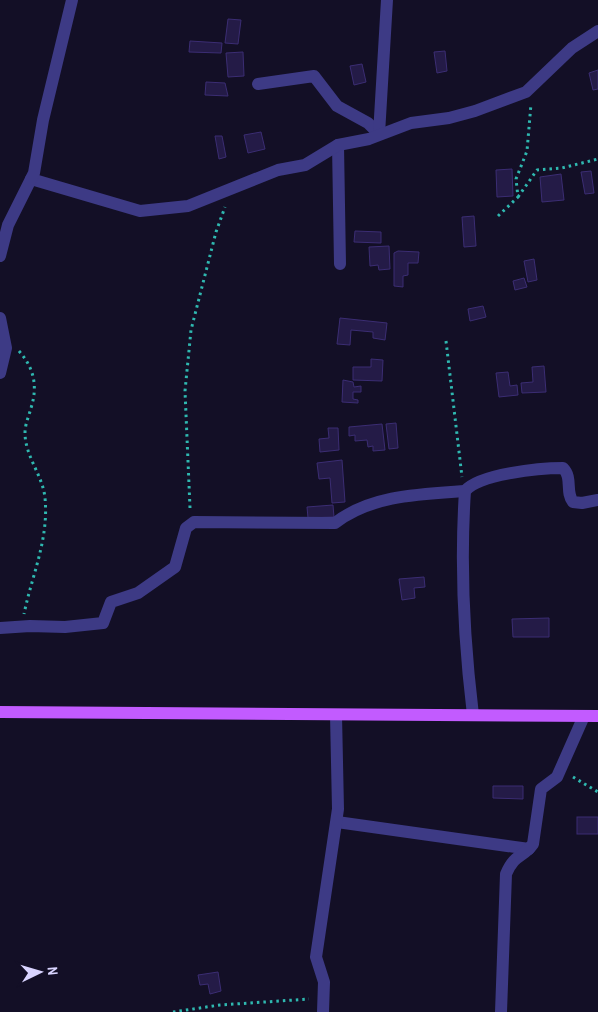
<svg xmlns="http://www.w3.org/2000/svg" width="598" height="1012" font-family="'Archivo Narrow',sans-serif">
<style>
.building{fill:#241b47;stroke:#3b2d73}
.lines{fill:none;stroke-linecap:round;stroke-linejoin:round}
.path{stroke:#2fb8b0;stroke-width:3;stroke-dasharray:2.5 4;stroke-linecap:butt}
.minor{stroke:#3d3a85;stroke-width:12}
.major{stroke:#c25bff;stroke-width:12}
</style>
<rect width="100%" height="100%" fill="#130f26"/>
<g class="building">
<path d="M228,19L241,20L238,44L225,43Z"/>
<path d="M190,41L222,43L221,53L189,52Z"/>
<path d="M445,51L447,71L437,73L434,52Z"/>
<path d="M243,52L244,76L228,77L226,53Z"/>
<path d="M362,64L366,82L354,85L350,66Z"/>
<path d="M598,70V89L593,90L589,73Z"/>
<path d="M206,82L225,83L228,96L205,95Z"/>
<path d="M261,132L265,149L248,153L244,135Z"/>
<path d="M215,136H222L226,157L219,159Z"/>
<path d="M512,169L513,196L497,197L496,170Z"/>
<path d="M591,171L594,193L585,194L581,172Z"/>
<path d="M561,174L564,200L542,202L540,177Z"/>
<path d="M474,216L476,246L464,247L462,217Z"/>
<path d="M355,231L381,232V243L354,242Z"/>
<path d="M389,246L390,269L379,270L378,265L370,266L369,247Z"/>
<path d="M398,251L419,252L418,263H408V275L403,276V287L394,286V253Z"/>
<path d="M534,259L537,280L528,282L524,261Z"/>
<path d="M524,278L527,287L515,290L513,281Z"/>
<path d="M483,306L486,317L470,321L468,309Z"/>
<path d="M340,318L387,323L385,340L373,338V332L351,330L350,345L337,344Z"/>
<path d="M371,359L383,360L382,381L353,380V367H371Z"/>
<path d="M544,366L546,392L522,393L521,383L533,382L532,367Z"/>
<path d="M508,372L510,386L517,385L518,395L499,397L496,373Z"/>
<path d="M343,380L353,382L354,387L361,386V392H353V399L358,400V403L342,402Z"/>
<path d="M396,423L398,448L389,449L386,424Z"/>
<path d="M382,424L385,450L373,451V446L368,447L367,440L355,441V435L349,436V427Z"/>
<path d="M328,428H338L339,450L320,452L319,439L329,438Z"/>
<path d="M342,460L345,502L332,503L330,478L319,479L317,463Z"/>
<path d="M333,505L334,517L308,518L307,507Z"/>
<path d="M424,577L425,587L414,588L415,598L402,600L399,579Z"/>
<path d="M549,618V637H513L512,619Z"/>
<path d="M493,786H523V799L493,798Z"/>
<rect x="577" y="817" width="21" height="17"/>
<path d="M218,972L221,991L210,994L208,984L200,985L198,975Z"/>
</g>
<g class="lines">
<g class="path">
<path d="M518,197L537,170L562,168L598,159"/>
<path d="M498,216L518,197L516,179L527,151L531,104"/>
<path d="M446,341L462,477"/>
<path d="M19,351C34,368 38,386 31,408C29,416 25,424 25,433C25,456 43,476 45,498C49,539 32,575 24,614"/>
<path d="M190,508L185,391L191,330L216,232L225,207"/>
<path d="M573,777L598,792"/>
<path d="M173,1012L220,1005L309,999"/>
</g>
<g class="minor">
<path d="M258,84L314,76L337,106L368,123L379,134"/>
<path d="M379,134L387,0"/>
<path d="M338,145L340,264"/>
<path d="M31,179L140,211L188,206L278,170L305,165L338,145L369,139L411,123L449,118L475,111L526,92L572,48L598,31"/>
<path d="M0,256L8,225L34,173L43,120L72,0"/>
<path d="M0,318L6,348L0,373"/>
<path d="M0,628L30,626L65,627L103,623L111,602L138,593L175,567L186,528L194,522L335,523C371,495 421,494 465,491"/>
<path d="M473,715C464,641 460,566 465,491C479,474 540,468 563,468C573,478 565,492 573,502L582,503L598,500"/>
<path d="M337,822L529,849"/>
<path d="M323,1012L324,982L316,957L338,809L336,715"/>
<path d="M501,1012L506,874C515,853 523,858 533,844L541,789L557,777L584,716"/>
</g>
<path class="major" d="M0,712L598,716"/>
</g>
<g transform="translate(40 972) rotate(85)" stroke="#130f26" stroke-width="4" paint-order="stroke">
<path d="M0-4L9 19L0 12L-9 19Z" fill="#d9d4ff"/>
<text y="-8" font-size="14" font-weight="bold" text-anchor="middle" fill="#d9d4ff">N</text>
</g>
</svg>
